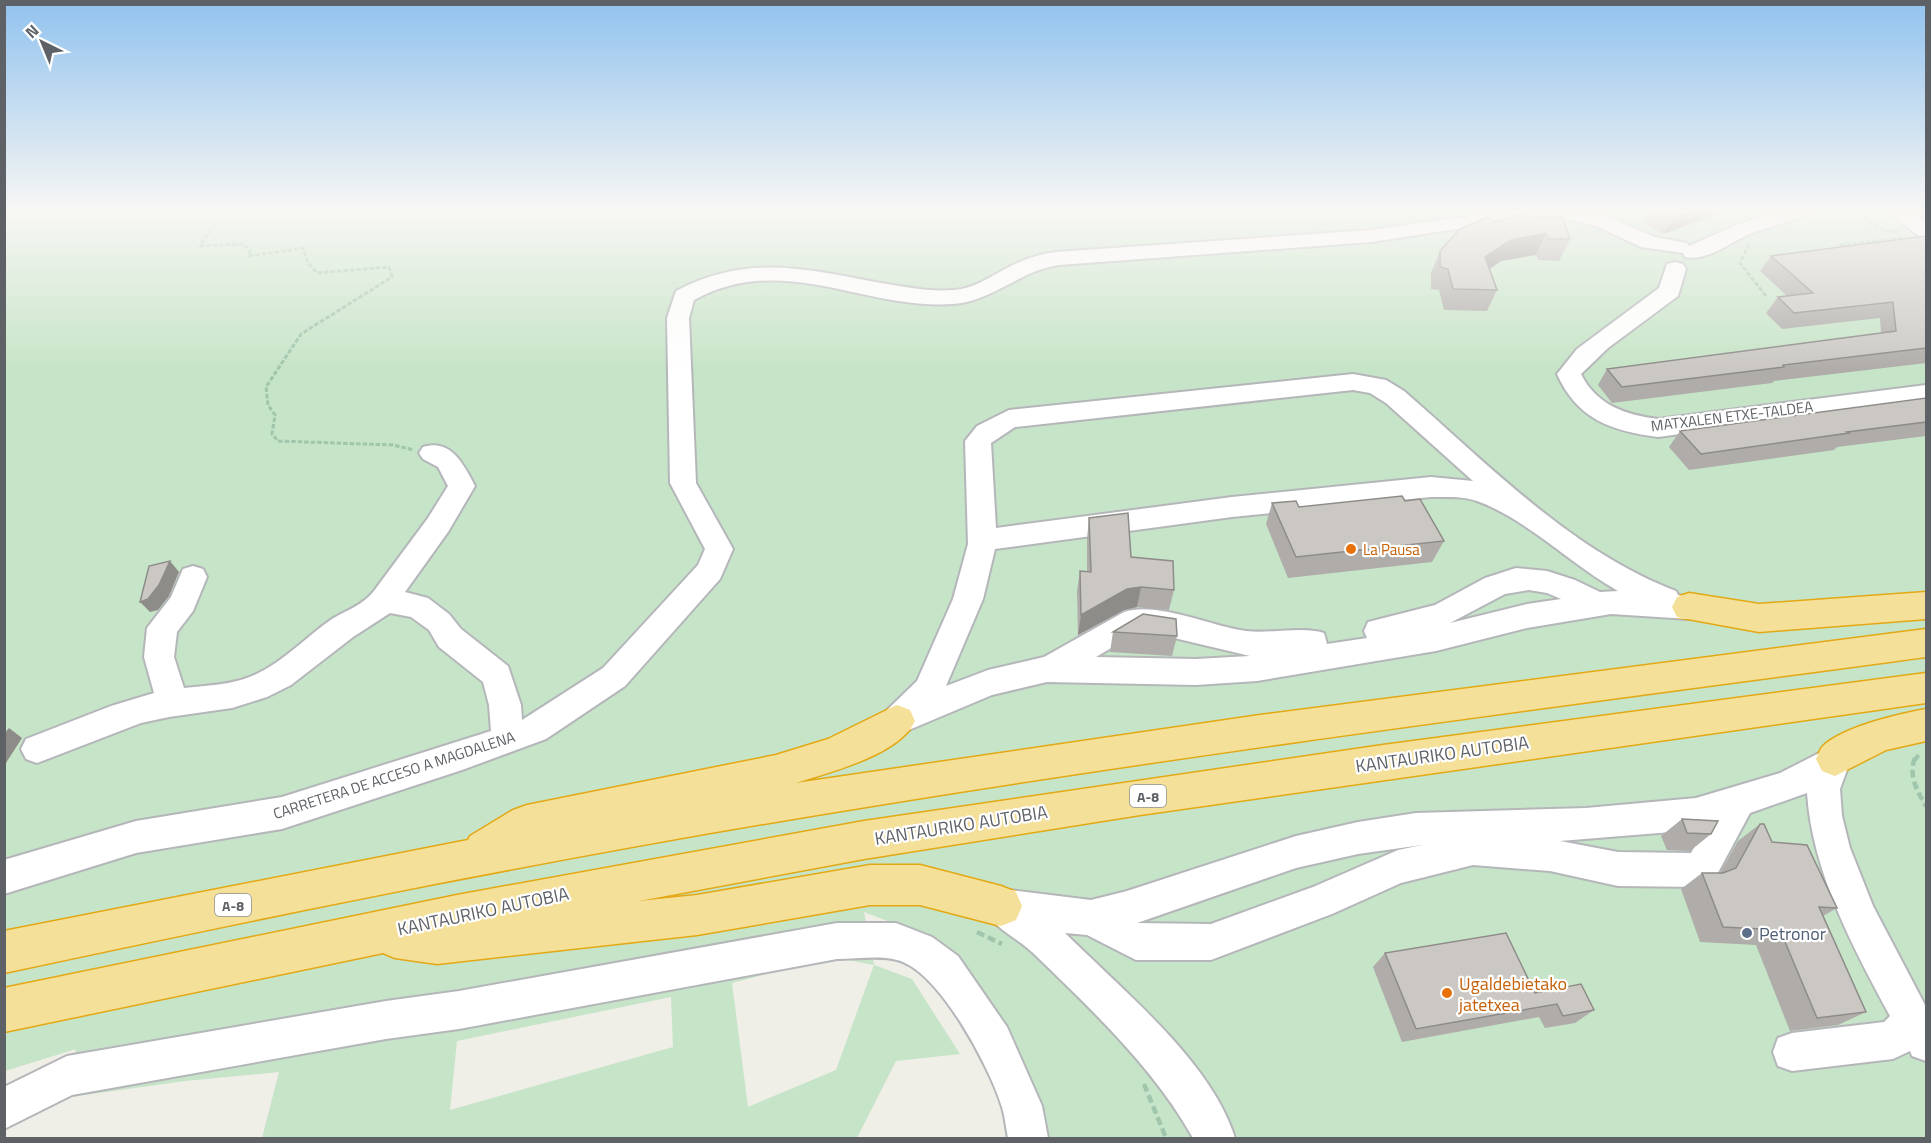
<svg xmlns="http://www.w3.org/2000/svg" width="1931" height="1143" font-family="'Titillium Web',sans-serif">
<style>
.green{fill:#c6e4c7;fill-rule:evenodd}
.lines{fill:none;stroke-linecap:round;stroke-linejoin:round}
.minor-casing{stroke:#b4b6ba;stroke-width:4}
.highway-casing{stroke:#e3a814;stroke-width:3}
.path-far2{stroke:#9fc5ac;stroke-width:3;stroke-dasharray:4.5 2;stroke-linecap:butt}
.path-far1{stroke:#9fc5ac;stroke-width:4;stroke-dasharray:6 3;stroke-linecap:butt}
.path{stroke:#9fc5ac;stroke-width:4.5;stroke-dasharray:8 4;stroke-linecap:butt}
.minor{fill:#fff;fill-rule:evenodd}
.highway{fill:#f4e099;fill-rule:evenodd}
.wall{fill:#afaca9}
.shaded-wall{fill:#8e8c89}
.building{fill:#cbc8c4;stroke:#8e8c89;stroke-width:1.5}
.food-dot{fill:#e8710a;stroke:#fff;stroke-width:2}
.service-dot{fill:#5c6f8a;stroke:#fff;stroke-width:2}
.labels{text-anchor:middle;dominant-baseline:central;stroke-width:4.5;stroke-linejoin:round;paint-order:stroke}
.shield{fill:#fff;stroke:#8e9094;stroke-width:1.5}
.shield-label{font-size:14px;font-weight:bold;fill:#5e6166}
.street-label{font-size:15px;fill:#5e6166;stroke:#fff}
.food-label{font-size:15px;fill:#c56008;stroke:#fff;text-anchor:start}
.near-street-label{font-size:18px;fill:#5e6166;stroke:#fff}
.near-service-label{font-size:18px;fill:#4e5e75;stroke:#fff;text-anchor:start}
.near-food-label{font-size:18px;fill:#c56008;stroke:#fff;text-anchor:start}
</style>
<rect width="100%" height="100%" fill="#efeee7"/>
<path class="green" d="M5,210H1926V1138H1044L1009,1036L921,934L864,912L874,965L912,979L960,1054L896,1061L857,1138H262L279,1072L185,1081L63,1098L76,1049L5,1071ZM832,957L874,965L836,1070L748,1107L732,983ZM671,997L673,1047L450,1110L457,1041Z"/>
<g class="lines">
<g class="minor-casing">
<g id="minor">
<path d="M1512,210H1582L1610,218L1655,237L1687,243L1689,246L1736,225L1782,210H1814L1811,214C1792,221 1771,226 1752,233C1731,241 1708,262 1685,257L1683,253L1641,247L1596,226L1568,219L1489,224L1371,242L1059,265C1021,270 993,301 953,304C863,310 783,251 694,300L689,318L696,483L733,549L720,579L625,686L546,739L462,770L282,829L136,853L4,894V860L136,821L282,797L491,731L489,705L483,682L439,647L429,630L411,617L390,613L353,637L291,685L267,697L232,708L169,717L141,723L37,763L26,759L21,749L26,739L111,706L154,693L144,657L147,628L171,597L183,569L193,566L203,569L207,577L193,611L177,632L174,657L184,688C204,686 225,685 244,679C278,668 303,639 332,619C347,610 363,605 374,591L428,518L448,486L438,467L423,459L419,453L423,447C451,438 464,465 475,486L448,532L405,592L428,598L449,614L461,629L508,666L521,705L522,720L603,668L698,565L705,549L670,483L667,318L676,291C748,253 806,269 881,283C905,287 930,292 954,290C974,289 991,276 1009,267C1024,259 1040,254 1056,252L1371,230Z"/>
<path d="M1885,210H1909L1926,223V238L1919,236Z"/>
<path d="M1675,262L1683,264L1686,269L1678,296L1608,348L1581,374C1596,405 1626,415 1658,419L1926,385V401L1658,437C1611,431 1577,419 1557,374L1577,349L1659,288L1667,264Z"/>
<path d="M1353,374L1386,380L1404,391C1488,464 1571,551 1676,591L1678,595L1699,599L1704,607L1699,615L1689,619L1611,614L1527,628L1436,651L1257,681L1196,685L1047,682L992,695L897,735L886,731L881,721L886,711L917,681L953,599L968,544L965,441L977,426L1009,410ZM1353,390L1370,393L1386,403L1473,481L1431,477L1232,497L996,528L991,443L1015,427ZM1431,497C1446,497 1463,496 1477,501C1525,518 1572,565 1618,591L1600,592L1575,580L1547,571L1516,568L1485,578L1435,605L1368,622L1364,631L1367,638L1327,644L1324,633C1302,626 1270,634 1246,631C1211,626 1156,601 1124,612L1044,657L988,670L946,686L983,599L995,549L1232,517ZM1529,590L1547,593L1561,599L1527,604L1450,623L1505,594ZM1138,632L1170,637L1250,656L1196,659L1096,657Z"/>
<path d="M1835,745L1847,749L1851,759L1840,789L1842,816L1850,848L1873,906L1926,1007V1061L1912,1056L1910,1051L1893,1059L1792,1071L1778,1066L1773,1052L1778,1038L1792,1033L1884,1022L1890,1016C1853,948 1812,871 1807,793L1750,813L1713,882L1701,887L1618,886L1550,871L1473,865L1401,883L1332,914L1211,960H1136L1087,935L1065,933C1122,990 1211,1061 1235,1138H1193C1154,1068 1090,1008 1032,952C1015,936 992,928 983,906L988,894L1001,889L1091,900L1127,891L1296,836L1358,822L1416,813L1586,808L1696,798L1780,773ZM1706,826L1691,853L1618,852L1560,841L1696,830ZM1422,845L1398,850L1313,887L1211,924L1137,923L1296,868L1358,854Z"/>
<path d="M837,923H896L932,937L958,956L1007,1027L1042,1106L1048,1138H1008C1006,1128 1005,1117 1002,1107C990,1068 939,970 897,960C879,955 856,959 837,959L459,1029L386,1039L72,1095L4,1129V1087L67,1056L386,1001L459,991Z"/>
</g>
</g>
<g class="highway-casing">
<g id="highway">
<path d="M1689,593L1759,604L1926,592V619L1759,632L1677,617L1672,607L1677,597Z"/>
<path d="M1926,629V657C1570,705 1214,750 860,808C573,854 288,912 4,973V931L468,840L470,836L513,810L527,805L776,755L828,739L897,705L910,710L915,721C899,755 830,772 796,783L1260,715Z"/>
<path d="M1926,673V703L1140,815L864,859L639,901L697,895L870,865H920L1001,886L1016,892L1022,906L1016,920L1001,926L920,905H870L697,935L437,964L395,958L383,953L4,1032V988L457,895L864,821L1383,745Z"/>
<path d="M1926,709V741L1886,750L1835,776L1822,771L1816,759C1818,755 1820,749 1823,746C1843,727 1898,714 1926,709Z"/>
</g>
</g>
<g class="path-far2">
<path d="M214,210L221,215L200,246L243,244L250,251L249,256L303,248L308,263L317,273L389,267L392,277L301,334L266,387L268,405L275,415L272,434L278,441L393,445L414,450"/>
<path d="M1869,210L1867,220C1877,227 1886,232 1899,232"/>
<path d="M1749,244L1740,263L1766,296"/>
<path d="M1840,245L1905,238"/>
</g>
<path class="path-far1" d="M1915,760L1920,753"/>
<g class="path">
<path d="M1915,758C1908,775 1917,791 1926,806"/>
<path d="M977,932L1002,944"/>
<path d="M1144,1084L1166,1138"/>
</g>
<use href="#minor" class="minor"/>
<use href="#highway" class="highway"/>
</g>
<g class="wall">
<path d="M1650,210H1730L1663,234L1644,222Z"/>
<path d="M1914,210H1926V219Z"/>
<path d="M1534,216L1570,239L1559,261L1538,260L1536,255L1501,261L1490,269L1497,290L1487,311L1444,310L1439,290L1431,289V273L1440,251L1495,222Z"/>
<path d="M1926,236V363L1774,381L1772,383L1612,403L1598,385L1607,369L1881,333L1880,318L1782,329L1766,313L1778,297L1787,296L1760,271L1771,256Z"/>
<path d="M1926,398V436L1837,447L1834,450L1689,470L1669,447L1680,431Z"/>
<path d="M1405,501L1444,541L1432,562L1288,578L1266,524L1272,503L1299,507Z"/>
<path d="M1089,518L1131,557L1174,590L1169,610L1137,607L1124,610L1078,635L1077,591L1080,571H1087V539Z"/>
<path d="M1113,632L1177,636L1172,656L1110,652Z"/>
<path d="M1682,819L1711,834L1690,851L1667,850L1661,836Z"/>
<path d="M1760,824L1772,842L1837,908L1823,916L1866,1012L1838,1025L1790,1031L1756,945L1700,942L1681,889L1702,873H1720L1738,841Z"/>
<path d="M1385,953L1535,993L1594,1010L1575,1023L1545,1028L1539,1017L1402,1042L1373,967Z"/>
</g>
<g class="shaded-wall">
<path d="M1694,210H1730L1663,234L1673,218Z"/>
<path d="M1546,233L1536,255L1501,261L1476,278L1485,257L1511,240Z"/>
<path d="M170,561L179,572L169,596L158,610L150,612L140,602Z"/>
<path d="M1141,587L1137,607L1124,610L1078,635L1081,615L1127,589Z"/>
<path d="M9,728L22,738L4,766V734Z"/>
</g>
<g class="building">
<path d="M1660,210H1694L1673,218Z"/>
<path d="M1531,211L1534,216L1562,217L1570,239H1549L1546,233L1511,240L1485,257L1497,290L1453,289L1448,269L1440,267V251L1460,229L1487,217L1495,222Z"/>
<path d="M1926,236V348L1783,365L1784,367L1622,387L1607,369L1896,331L1893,302L1794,313L1778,297L1813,293L1771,256Z"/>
<path d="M1926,398V422L1847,432L1849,433L1701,454L1680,431Z"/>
<path d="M1402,496L1405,501L1420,499L1444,541L1296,557L1272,503L1296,501L1299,507Z"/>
<path d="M1128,513L1131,557L1173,561L1174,590L1141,587L1127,589L1081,615L1080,571L1091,572L1089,518Z"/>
<path d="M170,561L159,585L148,599L140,602L149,566Z"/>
<path d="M1143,614L1176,619L1177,636L1113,632Z"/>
<path d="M1682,819L1718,821L1711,834L1687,833Z"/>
<path d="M1760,824H1764L1772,842L1807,845L1837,908L1819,907L1866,1012L1817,1018L1780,930L1723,927L1702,873H1723L1736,868Z"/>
<path d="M1506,933L1535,993L1581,984L1594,1010L1563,1016L1557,1004L1416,1029L1385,953Z"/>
</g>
<linearGradient id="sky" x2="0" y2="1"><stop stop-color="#91c2ee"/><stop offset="0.57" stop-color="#f8f7f4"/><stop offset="1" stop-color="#f8f7f4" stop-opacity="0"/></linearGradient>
<rect width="1931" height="370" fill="url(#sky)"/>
<g class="food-dot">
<circle cx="1351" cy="549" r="6"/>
<circle cx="1447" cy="993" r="6"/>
</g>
<circle class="service-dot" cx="1747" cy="933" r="6"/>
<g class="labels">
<g class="shield">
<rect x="1130" y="785" width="36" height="22" rx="4.5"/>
<rect x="215" y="894" width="36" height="22" rx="4.5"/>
</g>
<g class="shield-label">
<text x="1148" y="796">A-8</text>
<text x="233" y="905">A-8</text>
</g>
<g class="street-label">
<text transform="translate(1732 416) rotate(-7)">MATXALEN ETXE-TALDEA</text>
<text transform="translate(394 775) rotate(-18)">CARRETERA DE ACCESO A MAGDALENA</text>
</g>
<g class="food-label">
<text x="1363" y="549">La Pausa</text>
</g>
<g class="near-street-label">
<text transform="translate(1442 754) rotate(-8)">KANTAURIKO AUTOBIA</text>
<text transform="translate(961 825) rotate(-9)">KANTAURIKO AUTOBIA</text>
<text transform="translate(483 911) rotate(-12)">KANTAURIKO AUTOBIA</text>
</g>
<g class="near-service-label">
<text x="1759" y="933">Petronor</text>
</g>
<g class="near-food-label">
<text x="1459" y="983">Ugaldebietako<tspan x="1459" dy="21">jatetxea</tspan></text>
</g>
</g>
<rect width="1931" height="1143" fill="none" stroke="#5e6166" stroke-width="12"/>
<g transform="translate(42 42) rotate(317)" stroke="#ffffff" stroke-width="4.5" paint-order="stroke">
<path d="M0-4.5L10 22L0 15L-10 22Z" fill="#5e6166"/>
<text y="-9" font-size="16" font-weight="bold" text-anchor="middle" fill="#5e6166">N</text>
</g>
</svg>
